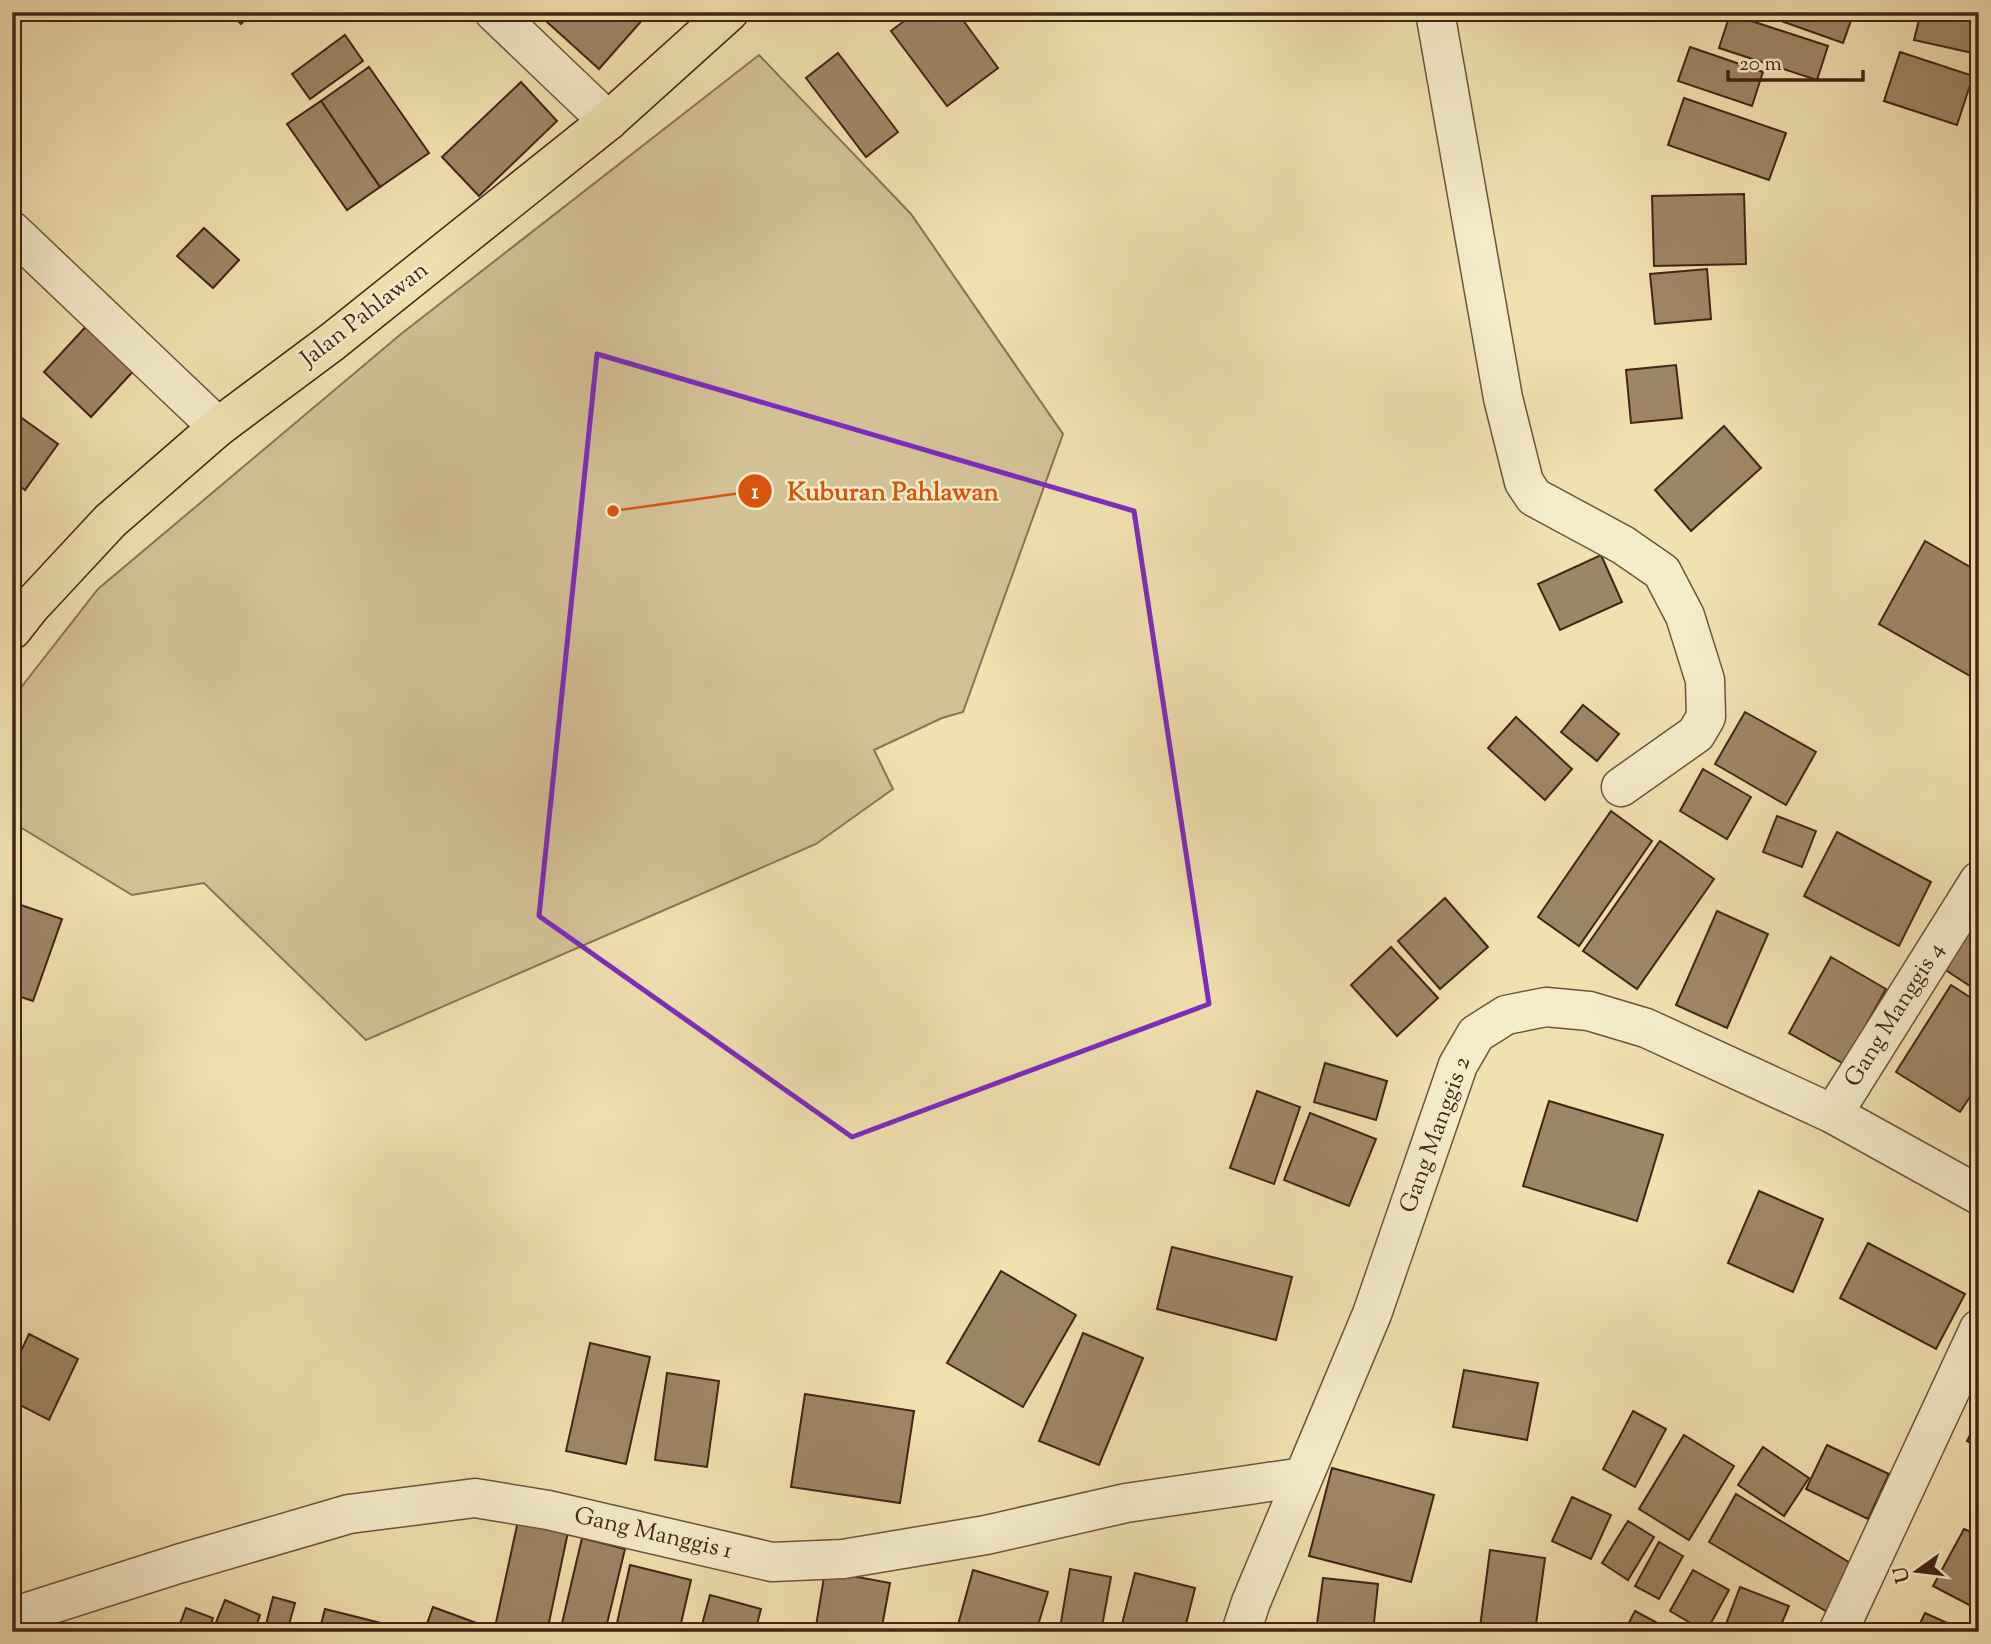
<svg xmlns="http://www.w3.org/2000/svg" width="1991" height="1644" font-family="'Sorts Mill Goudy',serif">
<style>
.green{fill:#d3c196;stroke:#8b7256;stroke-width:2}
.building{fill:#9d8667;stroke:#432417;stroke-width:2}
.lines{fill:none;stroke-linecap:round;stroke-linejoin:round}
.minor-casing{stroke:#6e533d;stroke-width:41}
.major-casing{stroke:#432417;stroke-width:41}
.minor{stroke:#f5eccc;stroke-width:38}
.major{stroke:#f0e1b0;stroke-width:38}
.marked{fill:none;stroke:#7b2cbf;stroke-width:5;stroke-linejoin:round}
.labels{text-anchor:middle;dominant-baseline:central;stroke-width:5;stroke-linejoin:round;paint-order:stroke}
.street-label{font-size:24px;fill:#432417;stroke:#f5eccc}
.leader{fill:none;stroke:#d8540d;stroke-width:2.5}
.callout-dot{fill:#d8540d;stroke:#f5eccc;stroke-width:2.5}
.mark-label{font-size:21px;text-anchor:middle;font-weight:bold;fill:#fff}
.callout-label{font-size:26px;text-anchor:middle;font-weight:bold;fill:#d8540d;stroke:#f5eccc;stroke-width:5;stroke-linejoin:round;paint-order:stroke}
</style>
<rect width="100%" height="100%" fill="#f0e1b0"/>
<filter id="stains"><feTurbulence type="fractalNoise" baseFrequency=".00286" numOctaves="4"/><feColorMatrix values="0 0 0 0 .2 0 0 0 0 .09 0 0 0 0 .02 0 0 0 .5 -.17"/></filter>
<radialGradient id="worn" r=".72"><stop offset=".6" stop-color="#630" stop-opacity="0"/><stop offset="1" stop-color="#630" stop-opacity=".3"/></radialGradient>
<path class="green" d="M759,55L911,214L1063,434L963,712L942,718L874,750L893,789L816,844L366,1040L204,883L132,895L12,822V699L98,589L401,334Z"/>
<g class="building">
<path d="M229,12H252L241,24Z"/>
<path d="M536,12H638L644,18L599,69Z"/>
<path d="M916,12H957L998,68L947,106L891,31Z"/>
<path d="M1768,12H1854L1843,43L1767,16Z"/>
<path d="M1921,12H1950L1979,19V44L1977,54L1914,40Z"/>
<path d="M1730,14L1828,46L1817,80L1719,48Z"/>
<path d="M345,35L363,61L310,99L292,74Z"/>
<path d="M1690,47L1763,72L1752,106L1678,81Z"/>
<path d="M1900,52L1973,76L1957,125L1884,101Z"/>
<path d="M838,53L898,132L866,157L806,78Z"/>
<path d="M369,67L429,153L380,187L321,101Z"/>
<path d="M521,82L557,121L479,196L442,157Z"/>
<path d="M1684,98L1786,133L1769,180L1668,145Z"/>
<path d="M321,101L380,187L347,210L287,124Z"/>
<path d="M1744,194L1746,264L1654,266L1652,196Z"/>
<path d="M204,228L239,260L213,288L177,256Z"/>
<path d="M1707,269L1711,319L1655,324L1650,274Z"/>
<path d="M91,321L138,366L91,417L44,372Z"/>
<path d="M1676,365L1682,418L1631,423L1626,370Z"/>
<path d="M12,411L58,444L25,490L12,480Z"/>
<path d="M1724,426L1761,468L1691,531L1655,490Z"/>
<path d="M1925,541L1979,572V681L1879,624Z"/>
<path d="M1601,555L1622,602L1560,630L1538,584Z"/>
<path d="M1583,705L1619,734L1597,761L1561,732Z"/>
<path d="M1745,712L1816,752L1786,805L1715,764Z"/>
<path d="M1516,717L1572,769L1545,800L1488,748Z"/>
<path d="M1703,769L1751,797L1727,839L1680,811Z"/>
<path d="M1611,811L1652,841L1579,946L1538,917Z"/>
<path d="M1777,816L1816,831L1802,867L1763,852Z"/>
<path d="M1837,832L1931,882L1899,946L1804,896Z"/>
<path d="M1660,841L1714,879L1637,989L1583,951Z"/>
<path d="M1445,898L1488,947L1440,989L1398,941Z"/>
<path d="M12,902L62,919L33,1001L12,994Z"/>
<path d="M1717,911L1768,934L1727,1028L1676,1005Z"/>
<path d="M1968,932L1979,939V992L1944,969Z"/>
<path d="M1391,947L1438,998L1397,1036L1351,985Z"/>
<path d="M1831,957L1886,989L1844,1064L1789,1033Z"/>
<path d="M1951,985L1979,1003V1083L1960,1112L1896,1072Z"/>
<path d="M1325,1063L1387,1081L1376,1120L1314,1102Z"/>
<path d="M1257,1091L1300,1107L1274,1184L1230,1168Z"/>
<path d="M1549,1101L1663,1135L1637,1221L1523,1186Z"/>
<path d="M1310,1113L1376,1139L1349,1206L1284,1180Z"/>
<path d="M1759,1191L1823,1219L1793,1292L1728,1263Z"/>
<path d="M1868,1243L1965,1294L1936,1349L1840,1298Z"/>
<path d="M1172,1247L1292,1277L1276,1340L1157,1309Z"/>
<path d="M1001,1271L1076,1315L1023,1407L947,1363Z"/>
<path d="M1083,1333L1143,1358L1099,1465L1039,1441Z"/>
<path d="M29,1334L78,1359L49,1420L12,1401V1370Z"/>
<path d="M590,1343L650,1357L626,1464L566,1451Z"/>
<path d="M1464,1370L1538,1383L1527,1440L1453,1427Z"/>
<path d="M667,1373L719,1381L707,1467L655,1460Z"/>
<path d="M805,1394L914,1411L900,1503L791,1487Z"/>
<path d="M1633,1411L1666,1429L1635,1487L1603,1469Z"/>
<path d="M1979,1417V1447L1967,1441Z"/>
<path d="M1684,1435L1734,1466L1689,1540L1639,1509Z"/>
<path d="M1827,1445L1889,1474L1868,1519L1806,1489Z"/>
<path d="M1763,1447L1809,1478L1784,1516L1738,1485Z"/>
<path d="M1332,1468L1434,1495L1411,1582L1309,1556Z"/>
<path d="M1979,1489V1507L1971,1504Z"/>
<path d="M1736,1494L1857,1567L1829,1613L1709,1542Z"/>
<path d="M1572,1497L1611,1515L1591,1559L1552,1541Z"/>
<path d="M518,1521L568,1532L547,1632H516L495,1627Z"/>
<path d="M1628,1521L1654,1537L1628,1580L1602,1563Z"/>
<path d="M1964,1529L1979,1536V1610L1933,1586Z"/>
<path d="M582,1538L625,1549L605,1632H560Z"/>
<path d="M1659,1542L1683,1556L1659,1599L1635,1586Z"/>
<path d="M1490,1550L1545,1558L1535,1632H1515L1480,1627Z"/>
<path d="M630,1565L691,1580L679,1632H615Z"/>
<path d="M1070,1569L1111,1577L1101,1632H1081L1060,1628Z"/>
<path d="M973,1570L1048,1592L1036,1632H956Z"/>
<path d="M1693,1570L1729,1590L1706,1632L1670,1611Z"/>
<path d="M825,1571L890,1583L881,1632H815Z"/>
<path d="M1135,1573L1195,1588L1184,1632H1120Z"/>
<path d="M1323,1578L1378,1584L1373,1632H1316Z"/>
<path d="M1740,1587L1789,1606L1778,1632H1723Z"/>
<path d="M710,1595L761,1609L755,1632H700Z"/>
<path d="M273,1597L295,1603L287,1632H264Z"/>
<path d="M225,1600L260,1615L254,1632H212Z"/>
<path d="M433,1607L490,1628L489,1632H424Z"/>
<path d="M186,1608L213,1618L208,1632H177Z"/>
<path d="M325,1609L393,1626L392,1632H319Z"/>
<path d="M1635,1611L1674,1632H1624Z"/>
<path d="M1925,1613L1967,1632H1916Z"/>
</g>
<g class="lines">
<g class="minor-casing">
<g id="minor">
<path d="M494,12L608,121"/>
<path d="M1435,12L1503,398L1524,482L1534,497L1623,545L1662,572L1685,616L1705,680L1706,717L1696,734L1621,787"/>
<path d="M12,231L218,427"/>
<path d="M1833,1114L1979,881"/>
<path d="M12,1617L178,1564L349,1514L475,1498L548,1510L772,1562L843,1559L986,1535L1126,1503L1303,1477"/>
<path d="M1241,1632L1251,1602L1372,1314L1458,1065L1476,1034L1506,1015L1546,1007L1589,1011L1646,1028L1833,1114L1979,1195"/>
<path d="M1838,1632L1979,1329"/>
</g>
</g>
<g class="major-casing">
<path id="major" d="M12,630L30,607L110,521L218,427L332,342L608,121L729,12"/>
</g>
<use href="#minor" class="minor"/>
<use href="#major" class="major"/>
</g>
<path class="marked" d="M597,354L1134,511L1209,1004L852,1137L539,916Z"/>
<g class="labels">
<g class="street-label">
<text transform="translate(365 315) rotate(-38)">Jalan Pahlawan</text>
<text transform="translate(1895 1015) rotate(-58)">Gang Manggis 4</text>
<text transform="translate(1436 1135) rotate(-70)">Gang Manggis 2</text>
<text transform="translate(653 1534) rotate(13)">Gang Manggis 1</text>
</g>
</g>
<path class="leader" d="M613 511L755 491"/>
<g class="callout-dot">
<circle cx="613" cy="511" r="7"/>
<circle cx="755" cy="491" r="18"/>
</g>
<g class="mark-label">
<text x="755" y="498">1</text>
</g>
<g class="callout-label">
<text x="893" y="500">Kuburan Pahlawan</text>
</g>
<rect width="1991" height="1644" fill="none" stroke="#f0e1b0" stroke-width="42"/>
<rect x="14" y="14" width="1963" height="1616" fill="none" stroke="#432417" stroke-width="3.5"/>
<rect x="21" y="21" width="1949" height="1602" fill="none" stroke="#432417" stroke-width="2"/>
<g transform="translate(1917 1571) rotate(256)" stroke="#f5eccc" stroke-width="5" paint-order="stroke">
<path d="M0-5L12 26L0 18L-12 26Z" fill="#432417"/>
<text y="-10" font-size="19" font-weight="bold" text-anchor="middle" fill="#432417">U</text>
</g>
<path d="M1728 70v10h135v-10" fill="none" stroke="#432417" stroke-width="3.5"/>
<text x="1739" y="70" font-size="21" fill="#432417" stroke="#f5eccc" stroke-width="5" paint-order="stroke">20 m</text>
<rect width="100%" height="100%" filter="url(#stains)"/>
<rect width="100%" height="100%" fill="url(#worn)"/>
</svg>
